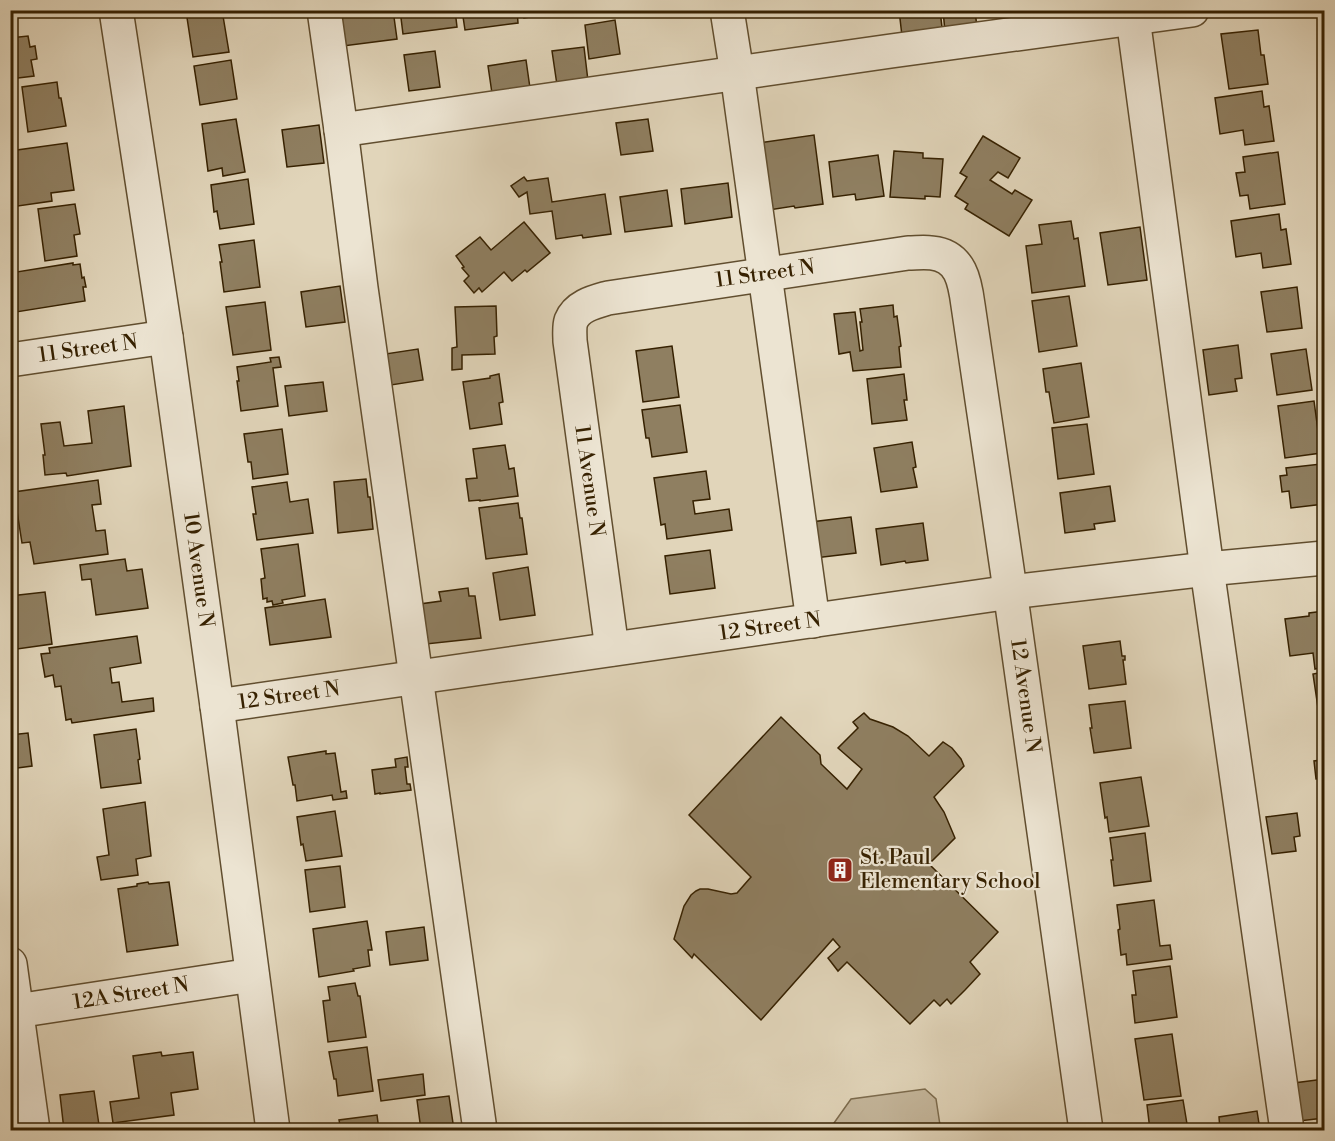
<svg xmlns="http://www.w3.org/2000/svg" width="1335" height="1141" font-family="'Libre Bodoni',serif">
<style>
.green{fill:#c4b69b;stroke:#7d6c4e;stroke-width:1.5}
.building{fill:#8f7f61;stroke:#362101;stroke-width:1.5}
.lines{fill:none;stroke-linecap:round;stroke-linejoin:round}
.minor-casing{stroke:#614e2f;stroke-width:36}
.minor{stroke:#ece4d2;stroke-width:33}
.labels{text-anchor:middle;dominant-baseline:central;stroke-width:4.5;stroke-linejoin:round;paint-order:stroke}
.street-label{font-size:21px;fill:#362101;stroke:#ece4d2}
.poi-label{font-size:21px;fill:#362101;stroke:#ece4d2;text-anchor:start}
</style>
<rect width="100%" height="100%" fill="#e1d5ba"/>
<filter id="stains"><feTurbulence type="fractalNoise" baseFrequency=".00333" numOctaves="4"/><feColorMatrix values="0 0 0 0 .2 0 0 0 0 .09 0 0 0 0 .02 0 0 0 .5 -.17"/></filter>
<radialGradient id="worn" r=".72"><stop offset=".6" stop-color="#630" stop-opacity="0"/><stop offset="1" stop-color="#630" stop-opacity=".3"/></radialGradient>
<path class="green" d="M925,1089L936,1099L940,1125L945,1130H829L851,1099Z"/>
<g class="building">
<path d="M191,10H222L229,52L193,57L186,11Z"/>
<path d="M338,10H393L397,39L343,46Z"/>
<path d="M400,10H455L457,27L403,34Z"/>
<path d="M462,10H517L518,23L465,30Z"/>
<path d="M523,10H576L524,18Z"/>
<path d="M899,10H940L943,36H902Z"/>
<path d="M943,10H975L977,28L945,32Z"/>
<path d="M615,20L620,54L589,59L585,25Z"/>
<path d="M1258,30L1261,55H1264L1268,84L1229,89L1221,34Z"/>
<path d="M28,36L30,47L35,46L37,59L31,60L34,76L10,79V38Z"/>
<path d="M584,47L588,81L557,85L552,51Z"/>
<path d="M435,51L440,87L409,91L404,55Z"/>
<path d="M231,60L237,99L200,105L194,66Z"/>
<path d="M526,60L531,95L493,100L488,66Z"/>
<path d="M57,82L59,98H61L66,126L28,132L22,87Z"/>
<path d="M1262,91L1264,107L1269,106L1274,141L1245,145L1243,130L1220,134L1215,98Z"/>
<path d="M236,119L245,172L223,176L222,168L208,171L202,124Z"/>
<path d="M648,119L653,151L621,155L616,123Z"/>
<path d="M319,125L324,163L287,167L282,130Z"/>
<path d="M814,135L823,204L795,208L794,206L769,210L759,143Z"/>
<path d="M983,136L1020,158L1008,178L998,172L990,180L1012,194L1015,190L1032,200L1009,236L965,209L968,204L955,196L967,177L960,173Z"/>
<path d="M67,143L74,190L51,193L52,201L11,207L10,151Z"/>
<path d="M894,151L923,153V158L943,159L940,197L925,196V199L890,197Z"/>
<path d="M1278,152L1285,204L1250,209L1248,195L1240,196L1236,173L1245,172L1243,157Z"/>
<path d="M878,155L884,196L856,200L855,194L833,197L829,162Z"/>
<path d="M524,177L527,181L548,178L552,202L605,194L611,234L583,238L582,235L556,239L552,211L530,214L527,192L519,197L511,186Z"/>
<path d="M248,179L254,224L220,229L217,211L214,212L211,185Z"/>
<path d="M728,183L732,217L685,224L681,189Z"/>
<path d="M667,190L672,226L625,232L620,197Z"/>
<path d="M75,204L80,234L74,235L77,256L45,261L38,209Z"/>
<path d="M1279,214L1281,230L1286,229L1291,264L1263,268L1261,253L1236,257L1231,221Z"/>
<path d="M1071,221L1074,239L1078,238L1085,286L1032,293L1026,246L1042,244L1039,225Z"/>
<path d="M524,222L550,253L527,272L525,270L512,281L504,272L482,292L479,288L474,293L464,281L469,276L462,268L464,267L456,256L480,237L491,250Z"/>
<path d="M1140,227L1147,280L1108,285L1100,233Z"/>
<path d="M254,240L260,287L224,292L220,262H222L219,245Z"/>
<path d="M73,263V265L80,264L82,278L84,277L86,287H83L85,301L16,312L10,273Z"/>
<path d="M340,286L345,322L306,327L301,292Z"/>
<path d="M1297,287L1302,328L1267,332L1261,292Z"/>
<path d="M1069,296L1077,346L1039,352L1032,301Z"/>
<path d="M265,302L271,350L233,355L226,307Z"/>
<path d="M893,305L894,317L897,316L901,346L899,347L901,367L853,371L850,352L839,354L834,314L855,312L860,351L863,350L860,322H862L860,309Z"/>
<path d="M496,306L497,336L494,337L495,354L462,355V369L452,370V348L457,347L455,307Z"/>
<path d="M1238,345L1242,378L1235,379L1237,391L1209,395L1203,350Z"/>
<path d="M672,346L679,397L643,402L636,351Z"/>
<path d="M418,349L423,380L391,385L385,354Z"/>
<path d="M1306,349L1312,390L1277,395L1271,354Z"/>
<path d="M279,357L281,367L273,368L278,406L241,411L237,381H239L237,367L271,362L270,358Z"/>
<path d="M1081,363L1089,417L1054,423L1049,392H1046L1043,369Z"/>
<path d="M499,374L503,402L499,403L502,424L470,429L463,382L490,378V376Z"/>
<path d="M904,374L907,400H904L907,420L872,424L867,379Z"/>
<path d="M323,382L327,411L289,416L285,386Z"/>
<path d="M1314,401L1321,453L1285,458L1278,406Z"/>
<path d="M680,405L687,452L652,457L649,438H646L642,410Z"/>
<path d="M124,406L131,466L67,476L66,473L45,475L43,455H45L41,424L60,422L64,446L92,443L88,411Z"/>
<path d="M1087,424L1094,474L1058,479L1052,428Z"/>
<path d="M282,429L288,474L253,479L251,462H248L244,434Z"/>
<path d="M912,442L916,467L913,468L917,487L881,492L874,448Z"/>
<path d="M505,445L509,469L514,468L518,496L480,501V500L469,501L466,479L477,478L473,449Z"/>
<path d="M1321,464L1324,490V504L1291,508L1289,491L1282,492L1280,476L1287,475L1286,468Z"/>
<path d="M706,471L710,499L693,501L695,514L729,509L732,530L667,539L665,524L661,525L654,478Z"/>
<path d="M366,479L368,497H370L373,529L338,533L334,482Z"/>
<path d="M98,480L101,504L92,505L96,531L105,530L108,554L34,564L30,542L22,543L14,492Z"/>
<path d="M287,482L290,502L308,499L313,533L257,540L253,514H256L252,487Z"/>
<path d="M1110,486L1115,521L1094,524L1095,529L1065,533L1060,493Z"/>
<path d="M518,503L520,518H522L527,554L486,559L479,508Z"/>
<path d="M851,517L856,553L815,558L811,522Z"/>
<path d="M923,523L928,560L906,563L905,561L881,565L876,529Z"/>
<path d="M298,544L305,596L282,600L283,603L273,605L272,601L267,602V598L263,599L261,579L265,578L261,549Z"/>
<path d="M710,550L715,588L670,594L665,556Z"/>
<path d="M125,559L127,571L142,569L148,608L96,615L91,579L82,580L80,565Z"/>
<path d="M528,567L535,615L500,620L493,573Z"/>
<path d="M468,588L469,596H475L481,638L426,644L420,604L441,601L439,592Z"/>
<path d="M45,592L52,644L10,650V596Z"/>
<path d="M325,599L331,637L270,645L265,608Z"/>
<path d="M1324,611V667L1315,669L1313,653L1290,656L1285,619L1309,616V613Z"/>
<path d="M137,636L141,663L110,668L112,683L119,682L122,702L153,698L154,711L72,723L71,719L66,720L61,686L55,687L53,675L45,677L41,654L50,653L49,648Z"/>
<path d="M1120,641L1122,656H1125V660H1123L1126,684L1089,689L1083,646Z"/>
<path d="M1324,672V728H1321L1313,674Z"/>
<path d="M1125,701L1131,748L1094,753L1090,728H1092L1089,705Z"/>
<path d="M864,713L870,719L893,727L908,736L929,756L943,742L952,748L961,759L964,766L934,797L944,812L955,838L929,864L998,932L970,962L980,974L965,990L951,1004L947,999L940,1006L934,1000L910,1024L847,962L838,971L828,958L840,947L833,939L761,1020L694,954L692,958L674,939L684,906L691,895L696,891L700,889H708L731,894L737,893L751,877L689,815L781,717L820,755L821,764L847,789L862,769L838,748L858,728L853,722Z"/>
<path d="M136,729L140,759L138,760L141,783L101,788L94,735Z"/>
<path d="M28,733L32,766L10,769V735Z"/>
<path d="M1324,746V787L1323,778L1316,779L1314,761L1321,760L1319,747Z"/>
<path d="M326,751V754L335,753L341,792L346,791L347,798L333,800L332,795L297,801L295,785H293L288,757Z"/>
<path d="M407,757L408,767H405L407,784H410L411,790L380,794V793L375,794L372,770L396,767L395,759Z"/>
<path d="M1141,777L1149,826L1109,832L1107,817L1105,818L1100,783Z"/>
<path d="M145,802L151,856L136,859L138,875L101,880L97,857L109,855L103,809Z"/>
<path d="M335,811L342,856L306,861L303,844L301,845L297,817Z"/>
<path d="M1297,813L1300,836L1294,837L1296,851L1272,854L1266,817Z"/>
<path d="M1145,833L1151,881L1114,886L1111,860H1113L1110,838Z"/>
<path d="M340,866L345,907L310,912L305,870Z"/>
<path d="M148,882L149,884L169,882L178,945L127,952L118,889L137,886V884Z"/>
<path d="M1154,900L1160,946L1170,945L1172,959L1127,965L1126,954L1121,955L1118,930L1120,929L1117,905Z"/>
<path d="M367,921L372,950H368L370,966L353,969L354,971L319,977L313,929Z"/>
<path d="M424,927L428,960L390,965L386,932Z"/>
<path d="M1170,966L1177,1017L1135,1023L1132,995H1136L1133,971Z"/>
<path d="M355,983L358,996H360L366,1037L328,1042L323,1001L330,1000L328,987Z"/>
<path d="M1172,1034L1181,1096L1144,1100L1135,1039Z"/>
<path d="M367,1047L373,1091L338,1096L336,1079H334L329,1052Z"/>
<path d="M161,1052L162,1056L193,1052L198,1089L171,1093L174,1115L113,1123L110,1102L139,1098L133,1056Z"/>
<path d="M423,1074L425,1095L381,1101L378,1080Z"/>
<path d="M1324,1079V1118L1299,1121L1294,1083Z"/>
<path d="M94,1091L99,1125L64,1130L60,1095Z"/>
<path d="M449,1096L454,1130H421L417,1100Z"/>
<path d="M1183,1100L1188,1130H1150L1147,1105Z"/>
<path d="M1257,1111L1260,1130H1220L1219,1117Z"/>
<path d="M377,1115L379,1130H341L339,1120Z"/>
</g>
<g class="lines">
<g class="minor-casing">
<g id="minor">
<path d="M116,10L166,337L217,706L273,1130"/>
<path d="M324,10L341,130L361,288L480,1130"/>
<path d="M727,10L737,73L813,621"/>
<path d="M1133,18L1207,569L1287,1130"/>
<path d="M341,130L891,51L1192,10"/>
<path d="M10,360L166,337"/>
<path d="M612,649L570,341C570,335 569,327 571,321C577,306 594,302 608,298L908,253C916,253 924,252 932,253C961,256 965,282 968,305L1007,569L1086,1130"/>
<path d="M217,706L1011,592L1207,569L1324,558"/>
<path d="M10,964L33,1130"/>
<path d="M10,1012L252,975"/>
</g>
</g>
<use href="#minor" class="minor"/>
</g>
<defs>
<g id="building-square" transform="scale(1.35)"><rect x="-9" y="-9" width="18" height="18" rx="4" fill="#8f2418" stroke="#ece4d2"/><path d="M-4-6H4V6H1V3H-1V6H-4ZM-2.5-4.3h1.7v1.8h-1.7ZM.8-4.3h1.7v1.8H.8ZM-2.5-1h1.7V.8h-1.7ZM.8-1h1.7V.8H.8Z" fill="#fff"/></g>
</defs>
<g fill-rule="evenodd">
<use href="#building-square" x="840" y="870"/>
</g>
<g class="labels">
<g class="street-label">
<text transform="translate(765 274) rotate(-8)">11 Street N</text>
<text transform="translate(88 349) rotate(-8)">11 Street N</text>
<text transform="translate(589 481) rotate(82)">11 Avenue N</text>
<text transform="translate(198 570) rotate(82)">10 Avenue N</text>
<text transform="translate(770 627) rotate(-8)">12 Street N</text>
<text transform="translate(289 696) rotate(-8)">12 Street N</text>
<text transform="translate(1025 696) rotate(82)">12 Avenue N</text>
<text transform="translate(131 994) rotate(-9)">12A Street N</text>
</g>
<g class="poi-label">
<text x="860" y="858">St. Paul<tspan x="860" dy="24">Elementary School</tspan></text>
</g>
</g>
<rect width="1335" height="1141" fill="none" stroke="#e1d5ba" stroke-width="36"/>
<rect x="12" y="12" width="1311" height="1117" fill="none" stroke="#362101" stroke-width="3"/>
<rect x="18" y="18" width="1299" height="1105" fill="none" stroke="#362101" stroke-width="1.5"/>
<rect width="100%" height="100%" filter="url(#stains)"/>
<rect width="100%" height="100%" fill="url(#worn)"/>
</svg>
